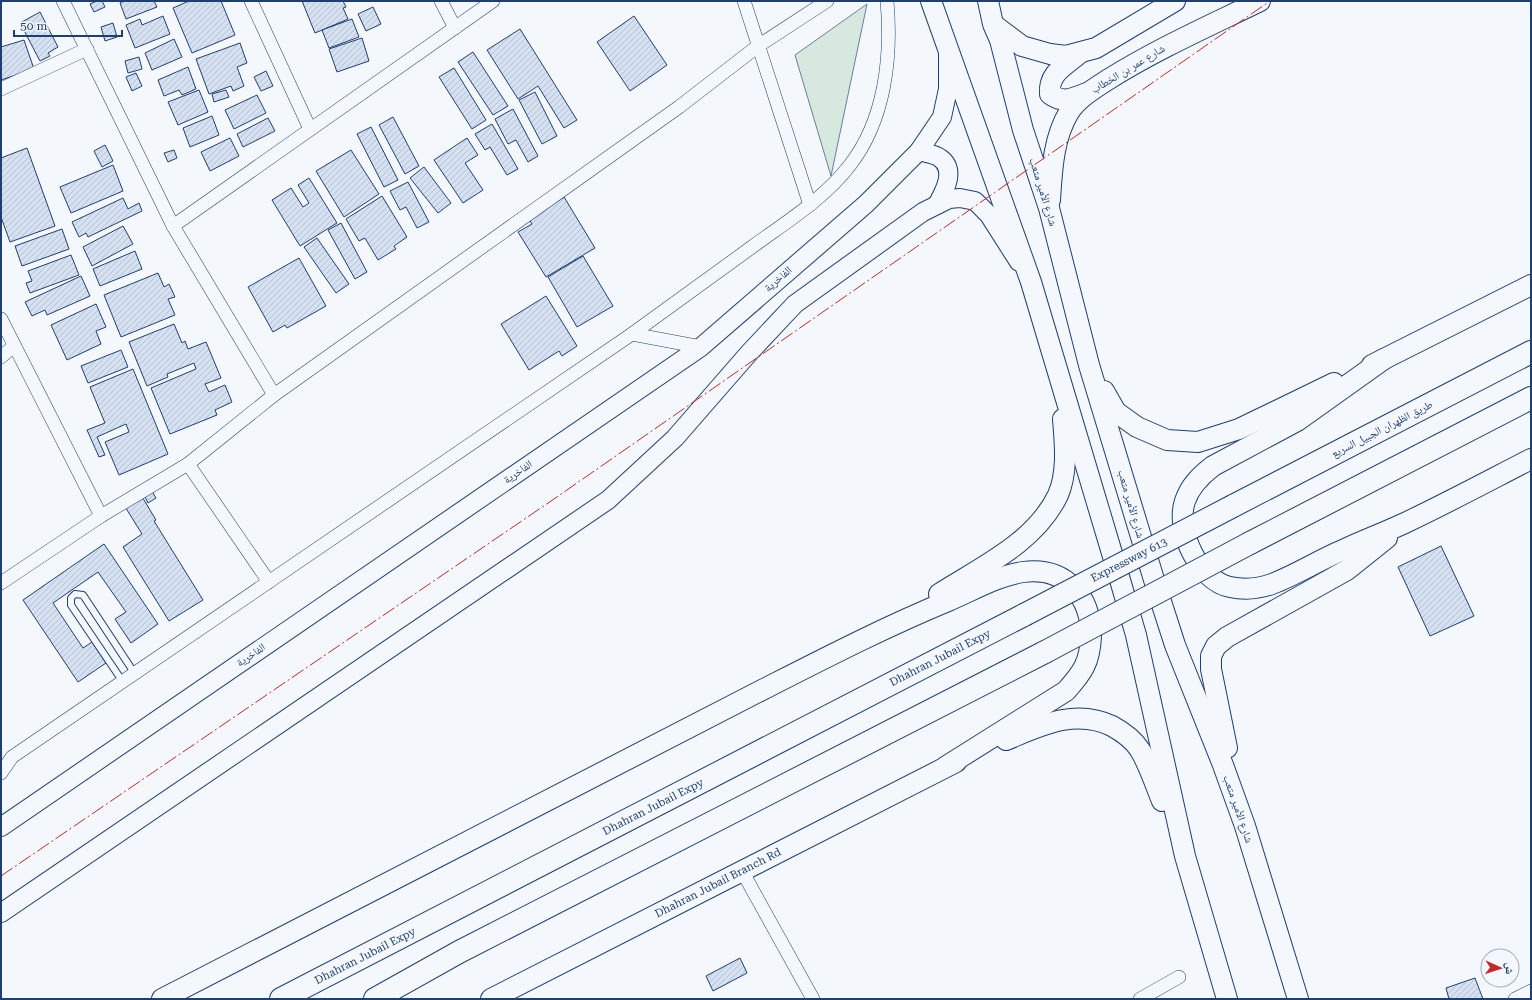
<svg xmlns="http://www.w3.org/2000/svg" width="1532" height="1000" font-family="'Roboto Serif','Noto Naskh Arabic',serif">
<style>
.green{fill:#d7e8df;stroke:#687fa3}
.building{fill:url(#building-hatch);stroke:#1d3f73}
.lines{fill:none;stroke-linecap:round;stroke-linejoin:round}
.lane-casing{stroke:#1d3f73;stroke-width:8}
.street-casing{stroke:#1d3f73;stroke-width:14}
.secondary-casing{stroke:#1d3f73;stroke-width:20}
.primary-casing{stroke:#1d3f73;stroke-width:22}
.highway-casing{stroke:#1d3f73;stroke-width:24}
.lane{stroke:#f4f7fb;stroke-width:6}
.street{stroke:#f4f7fb;stroke-width:13}
.secondary{stroke:#f4f7fb;stroke-width:18}
.primary{stroke:#f4f7fb;stroke-width:20}
.highway{stroke:#f4f7fb;stroke-width:22}
.highway-bridge-casing{stroke:#1d3f73;stroke-width:24;stroke-linecap:butt}
.highway-bridge{stroke:#f4f7fb;stroke-width:22}
.power{stroke:#c62828;stroke-width:1;stroke-dasharray:14 3 2 3;stroke-linecap:butt}
.labels{text-anchor:middle;dominant-baseline:central;stroke-width:3;stroke-linejoin:round;paint-order:stroke}
.street-label{font-size:11px;fill:#1d3f73;stroke:#f4f7fb}
</style>
<defs>
<pattern id="building-hatch" width="6" height="6" patternUnits="userSpaceOnUse"><rect width="6" height="6" fill="#d5e0f0"/><path d="M-1 1l2-2M0 6l6-6M5 7l2-2" fill="none" stroke="#b6c1d1"/></pattern>
</defs>
<rect width="100%" height="100%" fill="#f4f7fb"/>
<path class="green" d="M867,4L831,176L795,55Z"/>
<g class="building">
<path d="M97,1H102L105,7L94,12L90,4Z"/>
<path d="M124,1H154L157,7L126,19L120,3Z"/>
<path d="M189,1H221L235,35L192,53L173,8Z"/>
<path d="M302,1H343L346,7L343,8L348,19L315,33Z"/>
<path d="M373,7L381,24L366,31L358,14Z"/>
<path d="M40,12L58,47L48,53L50,56L40,61L20,23Z"/>
<path d="M163,16L170,34L135,48L126,25L140,19L142,25Z"/>
<path d="M634,16L667,65L630,91L597,42Z"/>
<path d="M352,19L359,37L329,48L322,30Z"/>
<path d="M113,23L117,37L105,41L101,27Z"/>
<path d="M520,29L577,120L564,128L538,86L518,99L487,50Z"/>
<path d="M362,38L369,61L337,72L329,49Z"/>
<path d="M174,39L182,57L152,70L145,53Z"/>
<path d="M24,40L34,69L1,80V47Z"/>
<path d="M240,43L247,63L237,67L244,86L233,91L231,86L209,94L196,59Z"/>
<path d="M473,52L508,106L493,115L458,62Z"/>
<path d="M139,57L142,69L128,73L125,61Z"/>
<path d="M188,67L196,89L182,95L179,90L164,96L158,80Z"/>
<path d="M454,68L486,120L472,129L439,77Z"/>
<path d="M266,71L273,86L261,91L254,77Z"/>
<path d="M136,73L142,86L132,91L126,77Z"/>
<path d="M199,90L208,112L178,125L168,102Z"/>
<path d="M226,90L229,97L214,102L212,94Z"/>
<path d="M535,92L557,136L542,144L519,100Z"/>
<path d="M257,95L266,113L234,129L225,110Z"/>
<path d="M513,109L538,156L528,162L516,140L508,144L495,119Z"/>
<path d="M212,116L219,135L190,147L183,128Z"/>
<path d="M393,117L419,166L405,174L379,125Z"/>
<path d="M268,118L275,131L243,147L237,134Z"/>
<path d="M492,124L518,169L507,175L490,147L485,150L475,134Z"/>
<path d="M371,127L398,180L384,187L357,134Z"/>
<path d="M230,138L239,156L210,171L201,152Z"/>
<path d="M467,138L478,155L465,163L483,190L463,203L434,160Z"/>
<path d="M105,145L113,161L102,167L94,151Z"/>
<path d="M27,148L55,226L10,242L1,217V158Z"/>
<path d="M174,150L177,158L168,162L164,153Z"/>
<path d="M351,150L379,194L344,217L316,171Z"/>
<path d="M113,165L123,191L71,213L60,187Z"/>
<path d="M424,167L451,203L438,213L410,178Z"/>
<path d="M309,178L337,223L300,246L272,200L291,188L303,207L309,203L298,185Z"/>
<path d="M408,182L429,222L417,228L406,207L400,210L390,191Z"/>
<path d="M382,196L407,237L394,246L396,249L378,260L365,238L359,241L346,219Z"/>
<path d="M564,197L595,248L546,277L518,232L532,224L529,219Z"/>
<path d="M123,198L128,209L139,203L142,211L88,237L86,233L79,237L72,222Z"/>
<path d="M341,223L367,272L355,279L328,230Z"/>
<path d="M123,226L133,244L92,266L83,247Z"/>
<path d="M62,229L69,249L22,266L15,246Z"/>
<path d="M317,238L349,284L336,293L304,247Z"/>
<path d="M135,251L142,269L100,286L93,269Z"/>
<path d="M71,255L79,275L30,293L26,283L32,281L28,271Z"/>
<path d="M583,256L613,306L577,327L548,277Z"/>
<path d="M299,258L326,306L287,328L285,325L273,332L248,287Z"/>
<path d="M158,273L164,287L169,284L175,297L168,299L175,315L121,337L104,295Z"/>
<path d="M81,276L90,296L47,315L45,310L32,316L25,302Z"/>
<path d="M546,296L577,346L562,356L559,351L529,370L501,324Z"/>
<path d="M96,304L106,327L96,331L101,344L67,360L51,325Z"/>
<path d="M174,324L182,343L185,341L188,349L206,342L221,378L205,384L209,392L225,385L232,402L215,410L217,415L170,434L151,388L196,369L194,363L167,374L168,377L147,386L129,342Z"/>
<path d="M121,350L128,367L88,383L81,366Z"/>
<path d="M133,369L168,454L119,475L105,442L129,432L126,424L97,437L105,455L99,457L87,430L105,423L90,387Z"/>
<path d="M150,488L156,498L148,503L143,493Z"/>
<path d="M141,495L156,520L154,521L203,600L169,621L123,547L142,534L124,505Z"/>
<path d="M104,544L158,624L131,643L115,619L126,612L98,572L53,603L83,648L92,642L106,663L78,682L23,600Z"/>
<path d="M1441,546L1474,616L1430,636L1398,567Z"/>
<path d="M740,958L747,973L713,991L706,976Z"/>
<path d="M1475,978L1483,999H1449L1446,988Z"/>
</g>
<g class="lines">
<g class="lane-casing">
<path id="lane" d="M123,682L71,605V598L75,594L83,595L135,674"/>
</g>
<g class="street-casing">
<g id="street">
<path d="M63,1L173,226L274,395"/>
<path d="M251,1L310,129"/>
<path d="M441,1L455,28"/>
<path d="M744,1L810,205"/>
<path d="M1,89L87,49"/>
<path d="M173,226L493,1"/>
<path d="M1,319L101,516"/>
<path d="M632,334C672,305 712,276 752,247C786,222 824,199 850,165C885,120 892,57 887,1"/>
<path d="M1,357L14,346"/>
<path d="M188,464L269,582"/>
<path d="M1,583L101,516L188,464L274,395L679,107L758,46L827,1"/>
<path d="M1,773L12,757L632,334L701,347"/>
<path d="M742,871L813,999"/>
<path d="M1140,999L1179,977"/>
<path d="M1515,999L1531,991"/>
</g>
</g>
<g class="secondary-casing">
<g id="secondary">
<path d="M919,151C925,153 935,154 940,158C957,170 944,192 937,205"/>
<path d="M1,827L701,347L866,204L919,151L942,117L948,89V54"/>
<path d="M1,913L608,500L675,438L749,353L795,304L923,212L949,199L960,198L975,201L989,215L1019,262"/>
</g>
</g>
<g class="primary-casing">
<g id="primary">
<path d="M931,1L1031,282L1120,580L1136,635L1185,856L1227,999"/>
<path d="M988,1L993,24L1000,40L1023,130L1049,208L1089,365L1155,583L1175,645L1223,765L1245,826L1298,999"/>
<path d="M994,25L1022,46L1050,54L1066,56L1096,48L1175,1"/>
<path d="M1080,53C1065,66 1048,73 1050,94C1063,104 1073,98 1087,93"/>
<path d="M1050,200C1052,170 1053,139 1069,112C1078,98 1095,88 1109,79C1157,49 1209,26 1260,1"/>
<path d="M1384,359L1297,421L1213,466C1200,476 1190,486 1185,501C1175,530 1199,581 1230,587C1244,590 1258,589 1272,584C1296,575 1319,560 1343,550C1364,540 1386,532 1407,522C1449,502 1490,480 1531,459"/>
<path d="M1372,365L1531,285"/>
<path d="M1104,391L1116,412L1137,427L1167,440L1198,442L1239,429L1334,383"/>
<path d="M939,594C981,567 1035,543 1058,495C1068,472 1065,444 1063,419"/>
<path d="M1006,740C1040,726 1075,708 1112,726C1123,732 1133,739 1140,750C1149,765 1155,784 1162,801"/>
<path d="M1227,748L1211,669V656L1216,646L1227,637L1347,570L1387,538"/>
<path d="M162,999C363,895 563,791 764,689C825,658 885,627 948,601C972,591 997,576 1023,572C1065,566 1091,596 1091,636C1090,662 1083,672 1066,691L945,767"/>
<path d="M491,999L956,762"/>
</g>
</g>
<g class="highway-casing">
<g id="highway">
<path d="M1233,506L1531,352"/>
<path d="M1250,543L1531,398"/>
<path d="M281,999L1024,615"/>
<path d="M375,999L459,952L1045,652"/>
</g>
</g>
<use href="#lane" class="lane"/>
<use href="#street" class="street"/>
<use href="#secondary" class="secondary"/>
<use href="#primary" class="primary"/>
<use href="#highway" class="highway"/>
<g class="highway-bridge-casing">
<g id="highway-bridge">
<path d="M1024,615L1233,506"/>
<path d="M1045,652L1250,543"/>
</g>
</g>
<use href="#highway-bridge" class="highway-bridge"/>
<path class="power" d="M1,876L554,499L1270,1"/>
</g>
<g class="labels">
<g class="street-label">
<text transform="translate(1128 69) rotate(-31)">شارع عمر بن الخطاب</text>
<text transform="translate(1043 192) rotate(73)">شارع الأمير متعب</text>
<text transform="translate(778 279) rotate(-41)">الفاخرية</text>
<text transform="translate(1382 429) rotate(-27)">طريق الظهران الجبيل السريع</text>
<text transform="translate(518 472) rotate(-34)">الفاخرية</text>
<text transform="translate(1131 504) rotate(74)">شارع الأمير متعب</text>
<text transform="translate(1129 560) rotate(-27)">Expressway 613</text>
<text transform="translate(251 655) rotate(-34)">الفاخرية</text>
<text transform="translate(940 658) rotate(-27)">Dhahran Jubail Expy</text>
<text transform="translate(653 807) rotate(-27)">Dhahran Jubail Expy</text>
<text transform="translate(1238 809) rotate(71)">شارع الأمير متعب</text>
<text transform="translate(718 883) rotate(-27)">Dhahran Jubail Branch Rd</text>
<text transform="translate(365 956) rotate(-27)">Dhahran Jubail Expy</text>
</g>
</g>
<rect width="1532" height="1000" fill="none" stroke="#1d3f73" stroke-width="4"/>
<g transform="translate(1500 968) rotate(93)"><circle r="19" fill="#f4f7fb" stroke="#9eadc5"/>
<path d="M0-3L7 15L0 10L-7 15Z" fill="#c62828"/>
<text y="-6" font-size="11" font-weight="bold" text-anchor="middle" fill="#1d3f73">ش</text>
</g>
<path d="M14 30v6h108v-6" fill="none" stroke="#1d3f73" stroke-width="2"/>
<text x="20" y="30" font-size="12" fill="#1d3f73" stroke="#f4f7fb" stroke-width="3" paint-order="stroke">50 m</text>
</svg>
